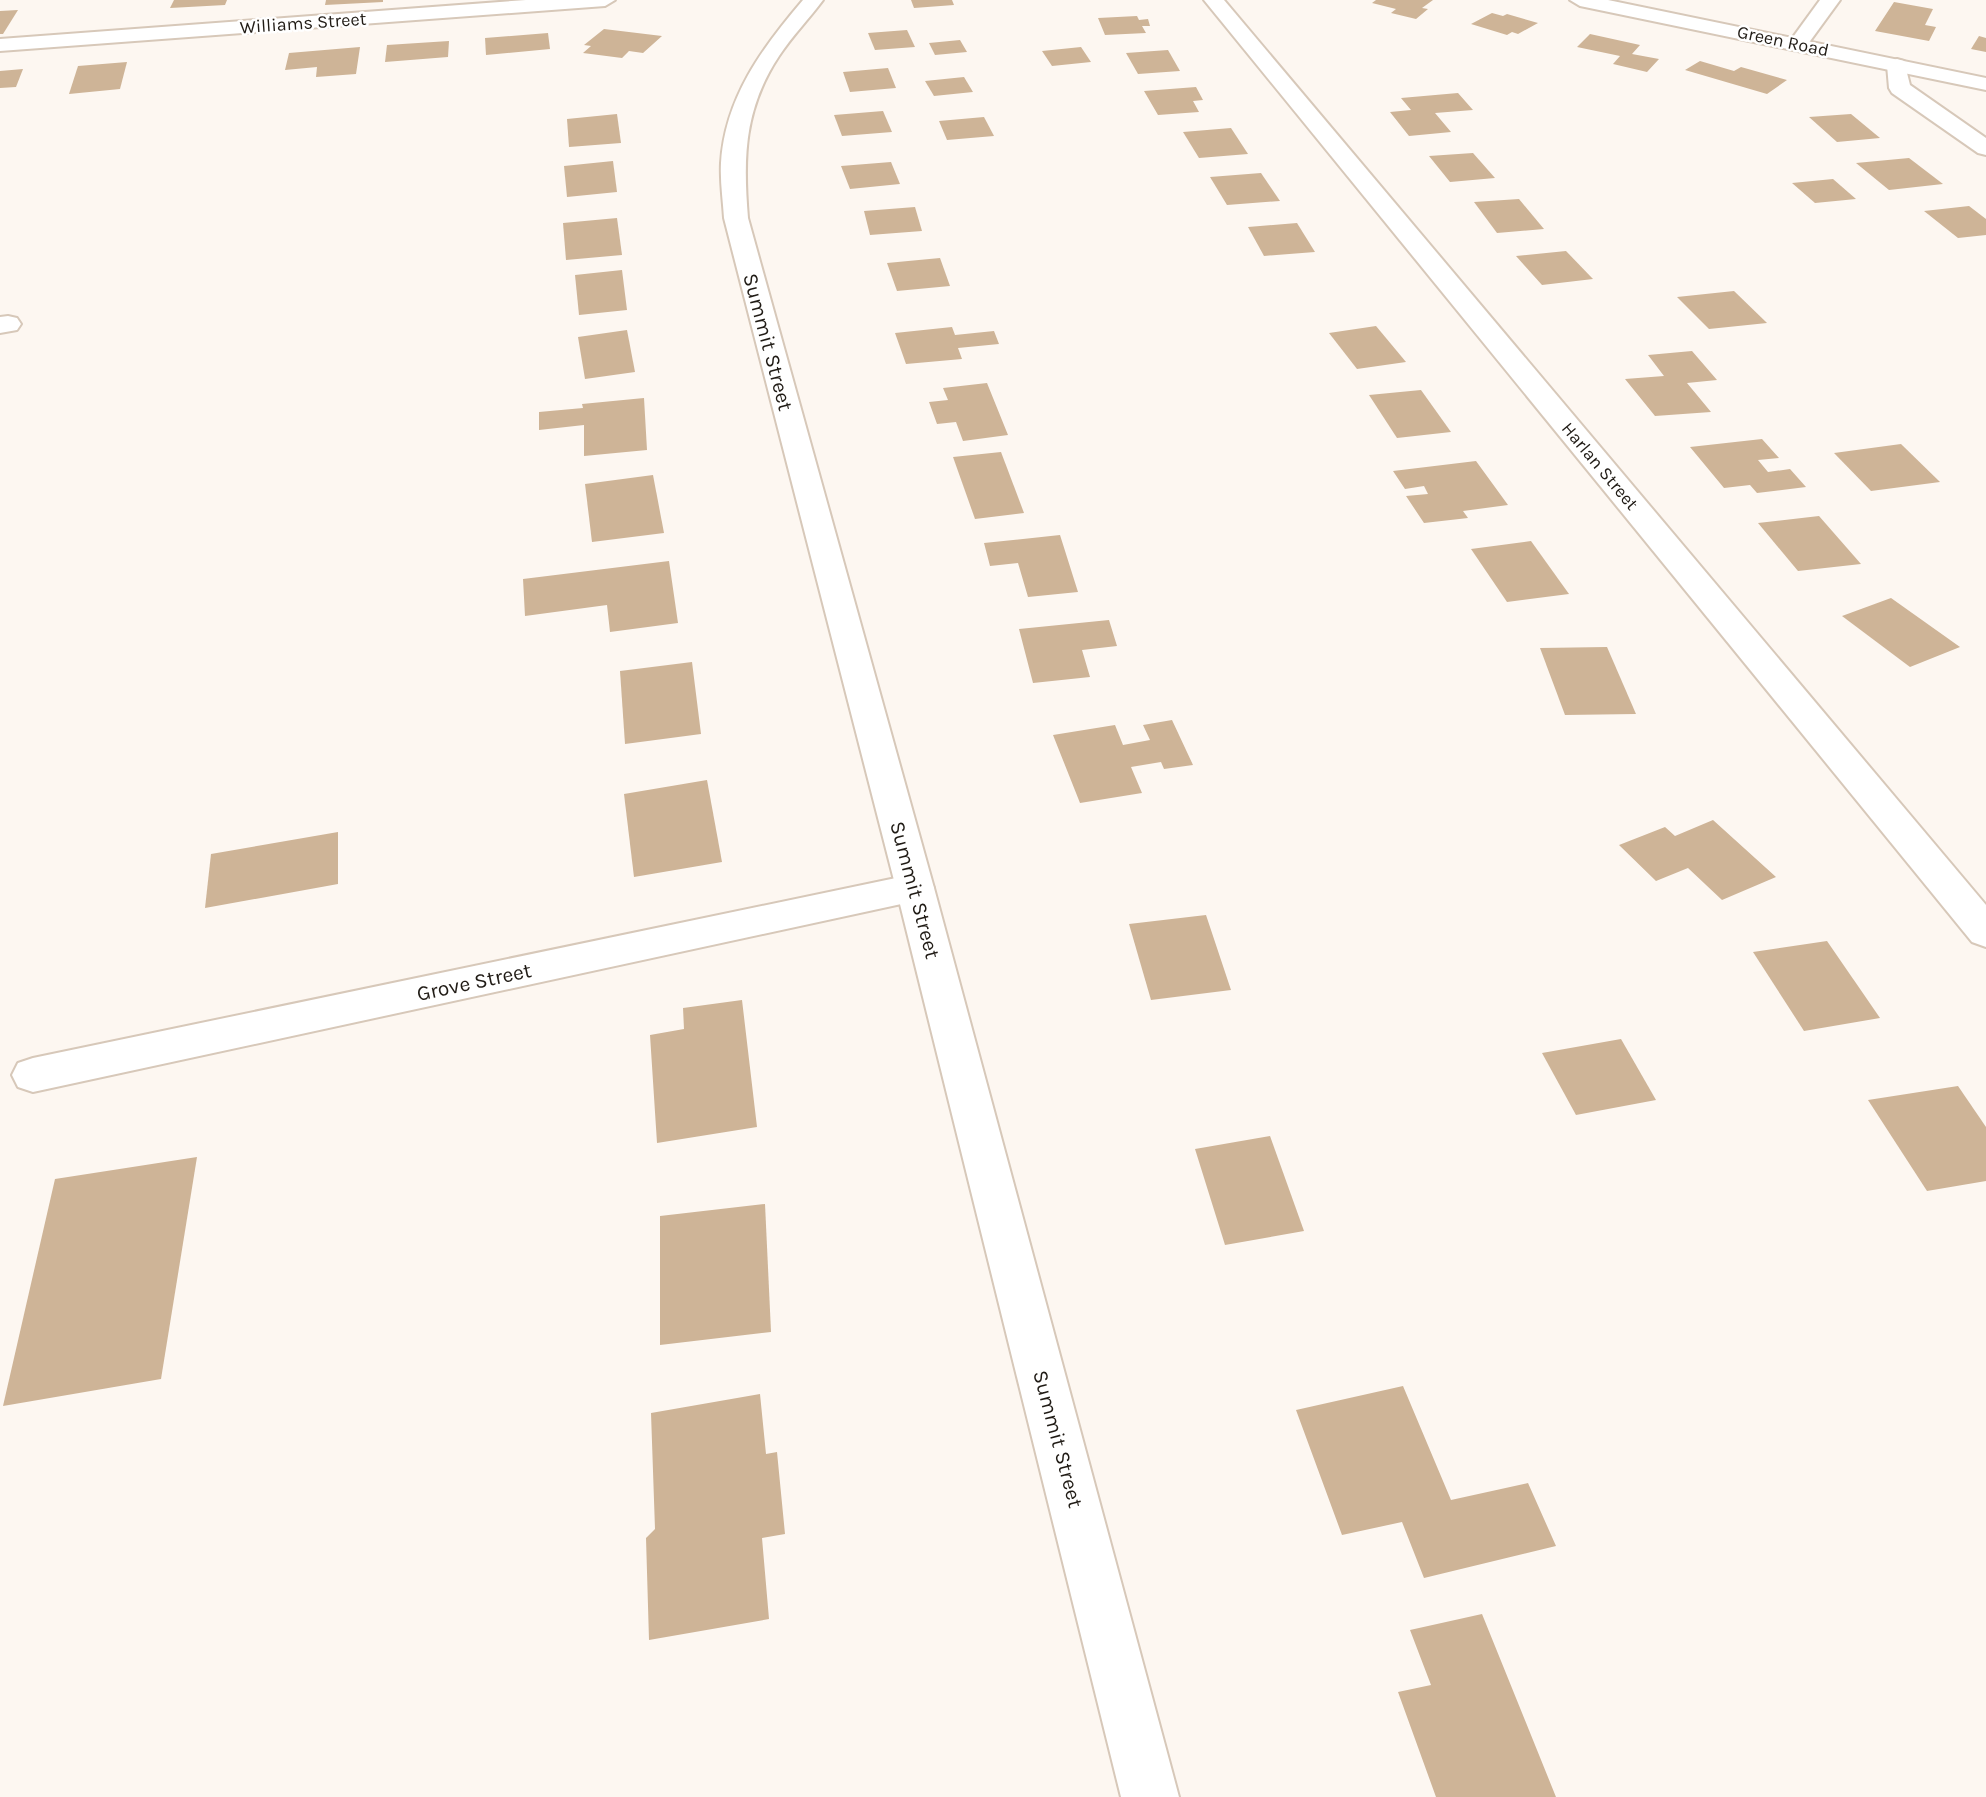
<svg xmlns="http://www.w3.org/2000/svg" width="1986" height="1797" font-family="Karla,sans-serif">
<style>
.building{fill:#ceb497}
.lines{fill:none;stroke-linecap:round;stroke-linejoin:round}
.street-casing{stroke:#d7c8b9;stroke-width:4}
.secondary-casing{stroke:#d7c8b9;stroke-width:4}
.street{fill:#fff;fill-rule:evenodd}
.secondary{fill:#fff;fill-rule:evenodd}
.labels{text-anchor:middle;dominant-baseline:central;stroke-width:5;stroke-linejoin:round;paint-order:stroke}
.far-street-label{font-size:18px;fill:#201b15;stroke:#fff}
.street-label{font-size:21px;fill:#201b15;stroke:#fff}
</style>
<rect width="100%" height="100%" fill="#fdf7f1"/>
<g class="building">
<path d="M174,0H227L225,5L170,8Z"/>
<path d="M326,0H383V2L325,5Z"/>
<path d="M911,0H952L954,5L914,8Z"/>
<path d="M1376,0H1433L1422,8L1428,9L1416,19L1391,13L1396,9L1372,3Z"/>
<path d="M1894,2L1933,9L1925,25L1936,27L1929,41L1875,31Z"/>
<path d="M18,10L3,34H0V11Z"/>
<path d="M1492,13L1503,16L1507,14L1538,23L1518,34L1512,32L1507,35L1471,24Z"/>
<path d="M1137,16L1139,20L1148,19L1150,26H1142L1146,33L1105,35L1098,18Z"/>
<path d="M604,29L662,36L643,53L629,51L622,58L583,53L591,46L584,45Z"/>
<path d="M907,30L915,47L875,50L868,33Z"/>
<path d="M548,33L550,49L486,55L485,38Z"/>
<path d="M1590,34L1640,45L1632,54L1659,59L1647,72L1613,64L1620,56L1577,47Z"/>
<path d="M1979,36L1986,38V52L1971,49Z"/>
<path d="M960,40L967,52L935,55L929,43Z"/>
<path d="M449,41L448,57L385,62L387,45Z"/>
<path d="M360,47L356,74L316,77L317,67L285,70L289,53Z"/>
<path d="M1081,47L1091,62L1052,66L1042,51Z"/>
<path d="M1168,50L1180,71L1138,74L1126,53Z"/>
<path d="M1700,61L1734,71L1741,67L1787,80L1767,94L1685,70Z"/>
<path d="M127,62L120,89L69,94L78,66Z"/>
<path d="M888,68L896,88L850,92L843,72Z"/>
<path d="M23,69L16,87L0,88V71Z"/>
<path d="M964,77L973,92L934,96L925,81Z"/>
<path d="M1196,87L1203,100L1193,101L1199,112L1158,115L1144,91Z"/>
<path d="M1458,93L1473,110L1435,113L1451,132L1409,136L1390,112L1411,110L1401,98Z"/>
<path d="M883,111L892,132L842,136L834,115Z"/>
<path d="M617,114L621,143L569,147L567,119Z"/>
<path d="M1851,114L1880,138L1837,142L1809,117Z"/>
<path d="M984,117L994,136L947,140L939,121Z"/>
<path d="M1231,128L1248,154L1199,158L1183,132Z"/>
<path d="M1473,153L1495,178L1450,182L1429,156Z"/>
<path d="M1909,158L1943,184L1889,190L1856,163Z"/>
<path d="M613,161L617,192L567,197L564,166Z"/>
<path d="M891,162L900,184L850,189L841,166Z"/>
<path d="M1261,173L1280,201L1227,205L1210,177Z"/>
<path d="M1833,179L1856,199L1815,203L1792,183Z"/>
<path d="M1519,199L1544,229L1497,233L1474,202Z"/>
<path d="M1969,206L1986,219V235L1958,238L1924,211Z"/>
<path d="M915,207L922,231L870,235L864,211Z"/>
<path d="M617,218L622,255L566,260L563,223Z"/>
<path d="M1297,223L1315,252L1264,256L1248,227Z"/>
<path d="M1566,251L1593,279L1542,285L1516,256Z"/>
<path d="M940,258L950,286L897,291L887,263Z"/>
<path d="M622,270L627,310L579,315L575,275Z"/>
<path d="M1734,291L1767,323L1709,329L1677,297Z"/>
<path d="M1376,326L1406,362L1357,369L1329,333Z"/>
<path d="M952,327L955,335L994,331L999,344L958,348L962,359L906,364L895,333Z"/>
<path d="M627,330L635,372L585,379L578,337Z"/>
<path d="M1692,351L1717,380L1687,383L1711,412L1655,416L1625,379L1664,376L1648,355Z"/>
<path d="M987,383L1008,435L963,441L956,422L937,424L929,402L948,400L943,388Z"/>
<path d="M1421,390L1451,432L1397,438L1369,395Z"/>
<path d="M644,398L647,450L584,456V425L539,430V412L583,408L582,404Z"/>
<path d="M1762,439L1779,458L1758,460L1768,472L1790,469L1806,487L1757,493L1750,485L1724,488L1690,447Z"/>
<path d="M1901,444L1940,482L1871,491L1834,453Z"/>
<path d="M1001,452L1024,513L975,519L953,457Z"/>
<path d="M1476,461L1508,505L1463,511L1468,518L1424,523L1406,496L1428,494L1424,486L1405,489L1393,471Z"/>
<path d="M653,475L664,533L592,542L585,484Z"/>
<path d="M1819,516L1861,564L1798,571L1758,523Z"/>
<path d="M1060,535L1078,592L1028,597L1018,563L990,566L984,543Z"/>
<path d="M1531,541L1569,594L1507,602L1471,549Z"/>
<path d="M669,561L678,623L610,632L607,605L525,616L523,579Z"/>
<path d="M1891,598L1960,647L1910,667L1842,616Z"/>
<path d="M1109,620L1117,646L1082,650L1090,677L1033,683L1019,629Z"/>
<path d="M1607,647L1636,714L1565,715L1540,648Z"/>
<path d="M692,662L701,734L625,744L620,671Z"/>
<path d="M1172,720L1193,765L1164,769L1161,762L1131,767L1142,793L1080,803L1053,735L1115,725L1123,745L1150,740L1143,725Z"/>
<path d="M707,780L722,862L634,877L624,794Z"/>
<path d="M1713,820L1776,877L1722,900L1688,868L1656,881L1619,845L1665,827L1675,836Z"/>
<path d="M338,832V884L205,908L211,854Z"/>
<path d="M1206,915L1231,990L1151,1000L1129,924Z"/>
<path d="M1827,941L1880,1018L1804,1031L1753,952Z"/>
<path d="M742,1000L757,1127L657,1143L650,1035L684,1029L683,1008Z"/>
<path d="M1621,1039L1656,1100L1576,1115L1542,1053Z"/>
<path d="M1958,1086L1986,1127V1181L1927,1191L1868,1100Z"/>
<path d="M1270,1136L1304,1231L1225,1245L1195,1149Z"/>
<path d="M197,1157L161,1379L3,1406L55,1179Z"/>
<path d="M765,1204L771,1332L660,1345V1216Z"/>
<path d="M1403,1386L1451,1500L1528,1483L1556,1546L1424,1578L1402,1522L1342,1535L1296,1410Z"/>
<path d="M760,1394L766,1454L777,1452L785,1534L762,1538L769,1619L649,1640L646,1538L655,1529L651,1413Z"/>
<path d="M1482,1614L1556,1797H1436L1398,1692L1431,1685L1410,1630Z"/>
</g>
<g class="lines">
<g class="street-casing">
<g id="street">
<path d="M526,0H615L605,6L0,51V39Z"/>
<path d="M1204,0H1224L1986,905V947L1972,942Z"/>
<path d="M1820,0H1840L1805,48H1791L1788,44Z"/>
<path d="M1897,59L1904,61L1910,85L1986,138V155L1978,153L1892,93L1889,88L1887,65L1890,61Z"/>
<path d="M8,316L17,318L21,324L17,330L0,333V317Z"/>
<path d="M915,874L929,878L934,888L929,898L33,1092L18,1087L12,1075L18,1063L33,1058Z"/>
</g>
</g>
<g class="secondary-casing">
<g id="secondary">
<path d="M803,0H823C809,19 792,36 779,56C744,109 743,157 748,218L934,888L1179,1797H1121L896,888L724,218C723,200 720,182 721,163C725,98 762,48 803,0Z"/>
<path d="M1570,0H1608L1986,78V90L1580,6Z"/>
</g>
</g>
<use href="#street" class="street"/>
<use href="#secondary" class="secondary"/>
</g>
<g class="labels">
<g class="far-street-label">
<text transform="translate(303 23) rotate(-4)">Williams Street</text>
<text transform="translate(1783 41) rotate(12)">Green Road</text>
<text transform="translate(1600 466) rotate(50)">Harlan Street</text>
</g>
<g class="street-label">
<text transform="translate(768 342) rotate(75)">Summit Street</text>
<text transform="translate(915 890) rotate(75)">Summit Street</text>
<text transform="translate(474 982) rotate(-12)">Grove Street</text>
<text transform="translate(1058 1439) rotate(75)">Summit Street</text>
</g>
</g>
</svg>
